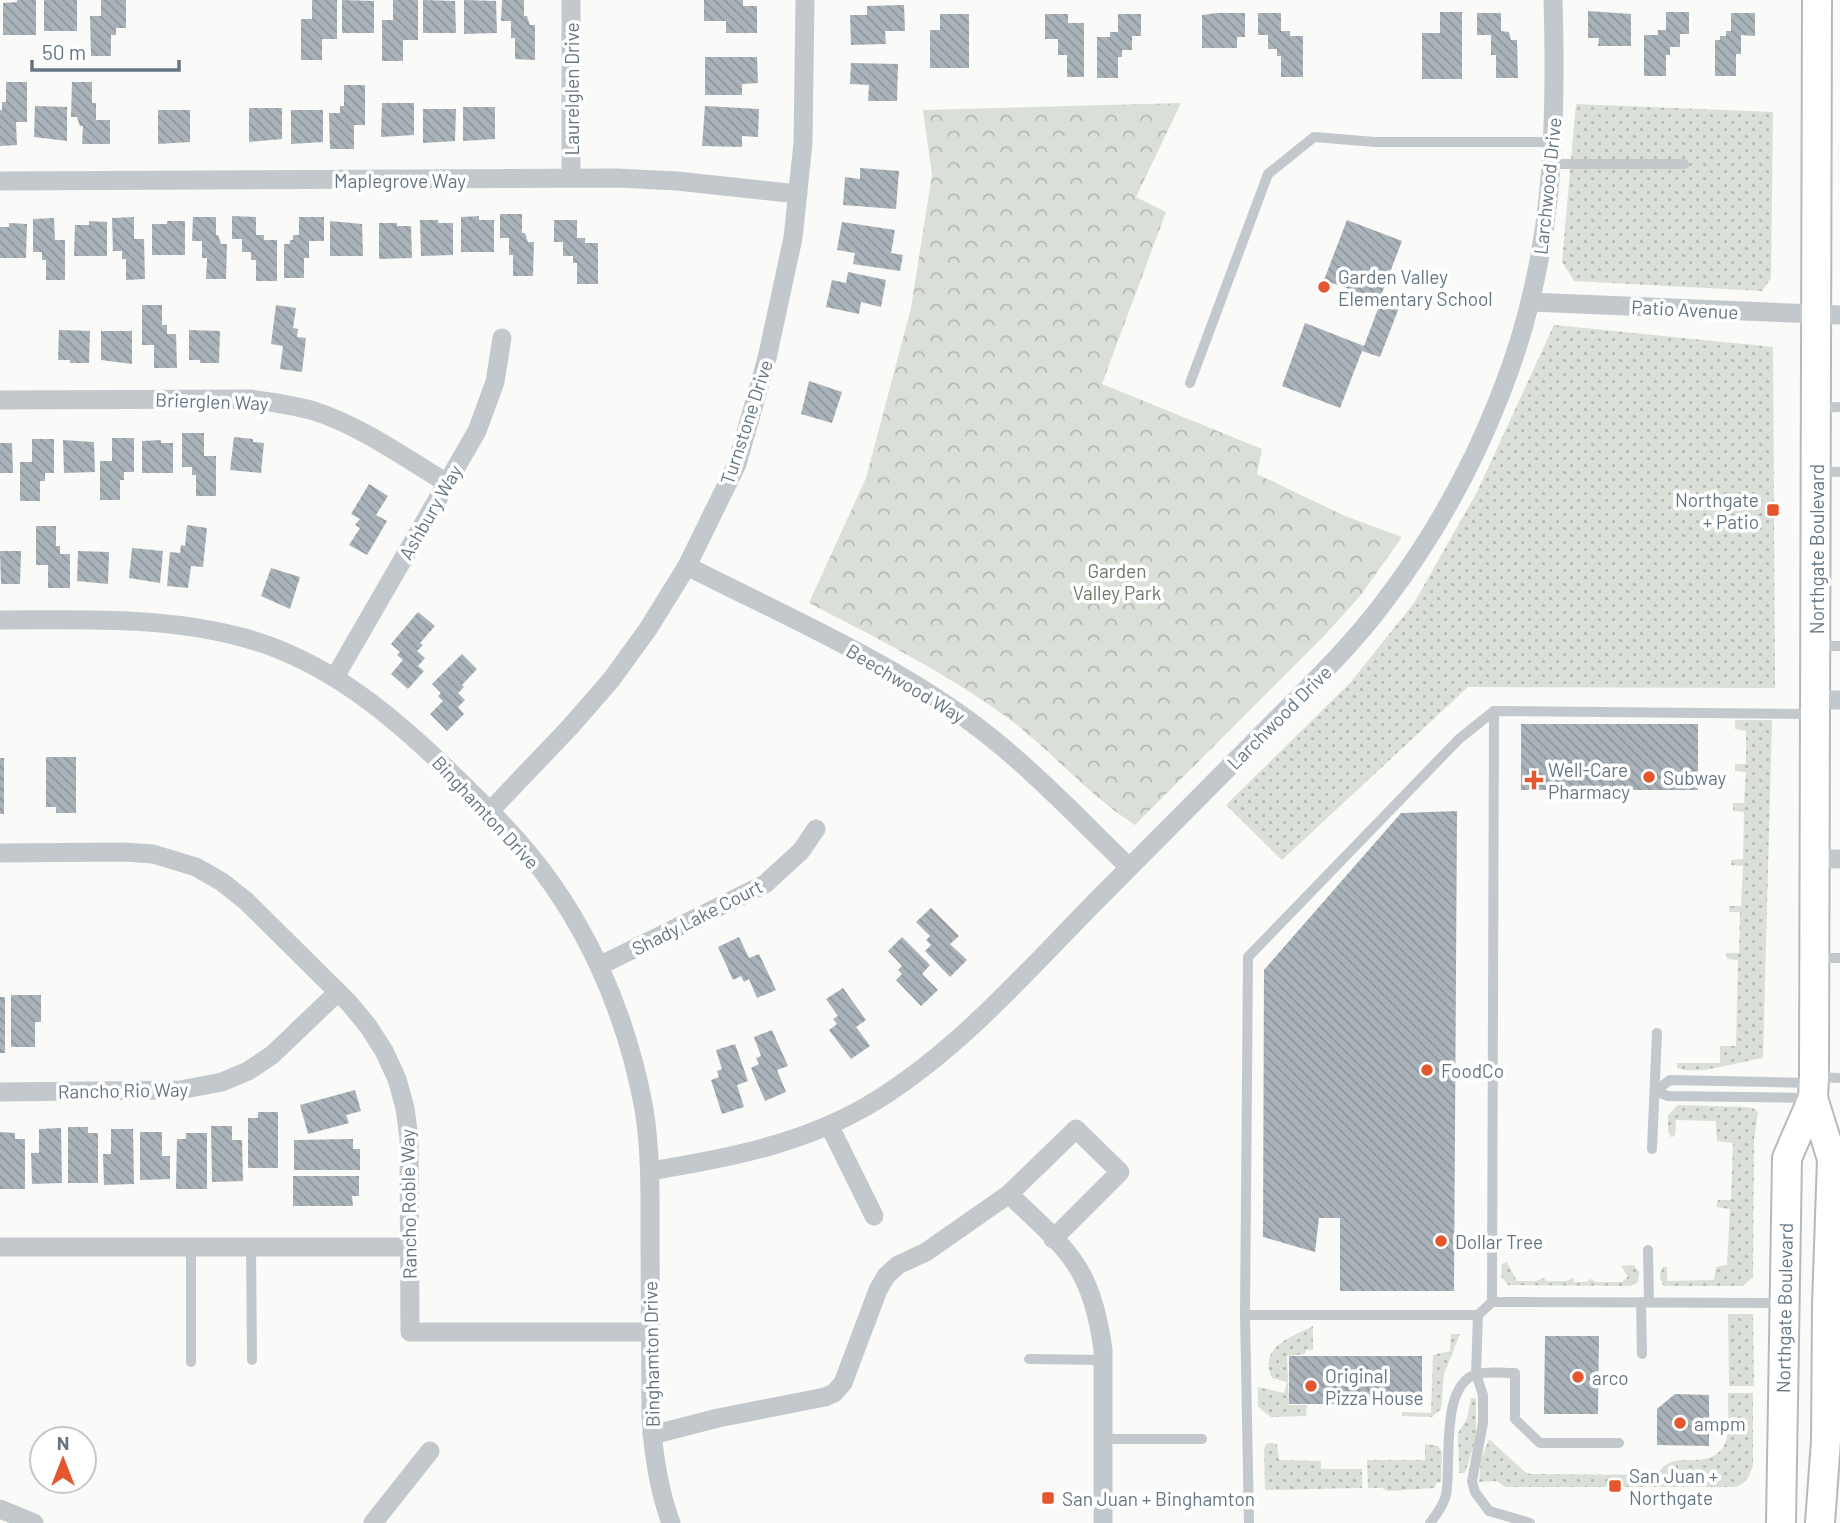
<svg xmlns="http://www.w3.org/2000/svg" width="1840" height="1523" font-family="Barlow,sans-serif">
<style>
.grass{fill:url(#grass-dots)}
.forest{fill:url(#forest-crowns)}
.building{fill:url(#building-back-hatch)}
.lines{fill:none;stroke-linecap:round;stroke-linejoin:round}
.secondary-casing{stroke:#b3babf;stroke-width:32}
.service{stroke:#c3c8cc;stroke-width:10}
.minor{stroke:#c3c8cc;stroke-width:19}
.secondary{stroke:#fff;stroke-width:28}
.poi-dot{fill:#e4572e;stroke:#fff;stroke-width:2.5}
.labels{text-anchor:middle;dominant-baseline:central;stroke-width:7;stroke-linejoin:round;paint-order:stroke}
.street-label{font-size:19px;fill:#657683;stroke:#fff}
.poi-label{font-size:19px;fill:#657683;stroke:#fff;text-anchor:start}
.park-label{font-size:19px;fill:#687a64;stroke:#fff}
</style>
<defs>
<pattern id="grass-dots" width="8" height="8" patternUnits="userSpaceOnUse" patternTransform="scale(1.75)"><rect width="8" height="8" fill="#dadfd7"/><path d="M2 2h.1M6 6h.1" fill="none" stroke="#b4b9b4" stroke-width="1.8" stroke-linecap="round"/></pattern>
<pattern id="forest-crowns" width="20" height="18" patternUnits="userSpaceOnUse" patternTransform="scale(1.75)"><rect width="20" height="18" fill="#dadfd7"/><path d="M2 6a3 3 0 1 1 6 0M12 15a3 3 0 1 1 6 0" fill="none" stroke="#b4b9b4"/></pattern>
<pattern id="building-back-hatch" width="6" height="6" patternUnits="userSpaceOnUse" patternTransform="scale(1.75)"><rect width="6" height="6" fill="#aab3b9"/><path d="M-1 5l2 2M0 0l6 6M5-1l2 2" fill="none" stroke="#8e969c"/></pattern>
</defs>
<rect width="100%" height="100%" fill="#fafaf8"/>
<g class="grass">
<path d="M1576,104L1773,112L1771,278L1762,291L1574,281L1562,262Z"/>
<path d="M1554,325L1773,347L1775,688L1468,687L1282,860L1226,805L1350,683L1414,603L1477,492Z"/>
<path d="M1738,720H1772L1763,1058C1742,1061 1697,1076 1677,1068V1063H1720V1046H1736L1738,960L1727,959L1726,953H1739L1740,912H1729V906H1741L1743,866L1731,865V860L1743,859L1744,812L1733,811V803H1744L1746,772L1735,771V764H1746V731L1735,729V721Z"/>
<path d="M1678,1105L1745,1107L1753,1108L1758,1112L1754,1139L1753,1277L1743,1286H1664C1659,1278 1659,1275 1663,1267H1667V1281L1714,1280L1716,1267L1727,1265L1730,1209L1716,1207L1718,1200H1731L1733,1143L1717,1141L1716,1121L1676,1120L1675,1136L1671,1137L1668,1132V1115Z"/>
<path d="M1507,1262L1517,1281H1535L1544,1278L1546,1281H1566L1573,1278L1574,1282H1586L1591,1279L1596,1282H1622L1628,1277L1621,1266L1634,1265L1639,1272L1638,1282L1630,1286L1508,1285L1501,1276L1502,1264Z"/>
<path d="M1728,1314H1753L1754,1386H1729Z"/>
<path d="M1313,1326V1350H1306L1305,1354L1287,1356L1289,1405H1307L1306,1416L1271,1417L1258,1407V1387L1284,1393L1287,1382L1272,1378C1258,1347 1290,1338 1313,1326Z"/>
<path d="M1451,1334H1460L1444,1374L1441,1409L1432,1417L1402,1416V1412L1431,1413L1433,1355L1450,1351Z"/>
<path d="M1728,1393H1753V1465C1750,1476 1746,1484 1735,1487H1505L1497,1481L1479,1482L1481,1460L1489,1439L1525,1472L1530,1474L1655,1475C1659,1472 1663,1467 1667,1464C1675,1459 1685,1460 1694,1460C1737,1459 1727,1425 1728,1393Z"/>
<path d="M1471,1398L1476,1399V1438L1465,1473H1459L1458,1433L1467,1419Z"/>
<path d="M1271,1443L1277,1444L1279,1460L1321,1461V1469H1362V1488L1265,1490L1264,1449L1266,1444Z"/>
<path d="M1425,1444L1438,1446L1442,1452L1441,1482L1436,1483L1435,1488L1388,1491L1382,1488H1368L1367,1460H1425Z"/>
</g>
<path class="forest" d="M1181,103L1136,197L1166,212L1102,384L1262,449L1257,474L1345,516L1402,537L1361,595L1322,638L1135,825C1088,795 1053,752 1008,718C946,673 877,638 809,603L866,478L911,308L932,175L923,110Z"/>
<g class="building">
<path d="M17,0H36V35H3V3L17,2Z"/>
<rect x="44" y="0" width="33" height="31"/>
<path d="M101,0H126V28H116V35H111V56H91L90,16H101Z"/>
<path d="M312,0H337V39H322V60H301V19H312Z"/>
<path d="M342,0L374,1V33H342Z"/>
<path d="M393,0H418V40H403V61H382V20H393Z"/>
<path d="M423,0L455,1L456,33H423Z"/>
<path d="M464,0L496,1L497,33L464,34Z"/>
<path d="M502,0H524V16H527L530,25H535V60L515,59V38H511V21H501Z"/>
<path d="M704,0H743V6H757V33H726V21H704Z"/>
<path d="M904,5L905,31H885L886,44L851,45L850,15H867V6Z"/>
<path d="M1588,11L1631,14V46H1598L1599,38H1588Z"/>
<path d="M1440,12H1462V79H1422V33H1440Z"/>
<path d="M1666,12H1689V34H1680V47H1670V55H1666V76H1644V35H1658V30H1666Z"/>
<path d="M1217,13H1245V37H1237V48H1202V15Z"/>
<path d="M1258,13H1281V31H1290V36H1303V77H1281V56H1277V49H1268V35H1258Z"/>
<path d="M1477,13H1501V31L1509,32L1511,40H1517L1518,78H1496V55H1491V35H1477Z"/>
<path d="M1731,13H1755V36L1741,35V54H1736V76H1715V40H1720V36H1726V31H1731Z"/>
<path d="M940,14H969V68H930V30H940Z"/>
<path d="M1045,14H1068V23H1084V77H1067V55H1058V39H1045Z"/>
<path d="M1118,14H1141V36H1132V50H1122V57H1118V78H1097V37H1110V32H1118Z"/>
<path d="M705,57H757L758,83L742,84V95H705Z"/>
<path d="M851,63L898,64L897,101H868L869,85L850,84Z"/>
<path d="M6,82H27V122H16L17,145L0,146V110H2V102H6Z"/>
<path d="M72,82H92V103H96V120H110V144H82L83,126H80L77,117H71Z"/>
<path d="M344,85H365V125H354V149H330L329,113H340V106H344Z"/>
<path d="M382,103H414V135L381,137Z"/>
<path d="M35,106L67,107V141L34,137Z"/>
<path d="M705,106L759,109L758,137L742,136V147L702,146Z"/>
<path d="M463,107H495V139L463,141Z"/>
<path d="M249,108H282V139L249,142Z"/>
<path d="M423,109H456L455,141L423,143Z"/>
<path d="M158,110H190V142L158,144Z"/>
<path d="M291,110H323V142L291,144Z"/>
<path d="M860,168L899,171L896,209L843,205L845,177L860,179Z"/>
<path d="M500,214H522V233H525L528,242H534L533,276H513V255H509V238H500Z"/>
<path d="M232,216L256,217V235H264V240H277V281H256V260H251V252H242V239H232Z"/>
<path d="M479,216V220H494V252H461V217Z"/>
<path d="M134,217V239H144L145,279L126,280V259H122V251H113L112,218Z"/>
<path d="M193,217H216V235H218L221,244H227L226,279H206L207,258H202V241H192Z"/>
<path d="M299,217H324V241H309V258H304V278H284V244H290V240H293V235H299Z"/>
<path d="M54,218L55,240H65V280H46V260H42V252H33V219Z"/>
<path d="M420,220H438V223H453V255L421,256Z"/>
<path d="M554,220H577V238H585V243H598V284H577V263H573V256H563V242H554Z"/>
<path d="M1347,220L1402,241L1380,298L1400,305L1380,357L1362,351L1340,408L1282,386L1305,323L1364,346L1381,301L1324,280Z"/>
<path d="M89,221L107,222V256H74L75,225H89Z"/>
<path d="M167,221H185V255H152V224H167Z"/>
<path d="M330,221L362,224L363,256H330Z"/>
<path d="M842,222L895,230L891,253L903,255L900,271L853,264L855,253L837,250Z"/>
<path d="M9,223L27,224L26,258H0V227H9Z"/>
<path d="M379,223H397V226H411L412,258L379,259Z"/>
<path d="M848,272L886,280L881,307L861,302L859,314L826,307L832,280L846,283Z"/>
<path d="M142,305H162V325H167V334H176L177,368H154V345H142Z"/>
<path d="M276,305L296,308L293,328L298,329L297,337L306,338L302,372L280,369L283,346L271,344Z"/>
<path d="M59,330L90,331L89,363H70V360H58Z"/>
<path d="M189,330L220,331L219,363H200V360H189Z"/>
<path d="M101,331H132V364L101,360Z"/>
<path d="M809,381L842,392L832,423L801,414Z"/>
<path d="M182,433H204V456H216V496H196V475H192V467H182Z"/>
<path d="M234,437L253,439V442L264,443L261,473L230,470Z"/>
<path d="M112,438H134V472H124V480H120V500H100V461H112Z"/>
<path d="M32,439H54V473H45V481H40V501H20V462H32Z"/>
<path d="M63,440L94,442L95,472L64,473Z"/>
<path d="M161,440V443H173V473H142V441Z"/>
<path d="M0,443H12L13,473H0Z"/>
<path d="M369,484L388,496L376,515L387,521L367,555L349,545L360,528L355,525L360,519L351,514Z"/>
<path d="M187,525L207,528L203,567L191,566L188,588L167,586L170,552L180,553L181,545L185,546Z"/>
<path d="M36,526H56V546H60V554H70V588H48V565H36Z"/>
<path d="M132,548L163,551L160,583L129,578Z"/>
<path d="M0,551H21L20,584H1Z"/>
<path d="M78,551L109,552L108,584L77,581Z"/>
<path d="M271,568L300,577L290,609L261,596Z"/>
<path d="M418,612L435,626L420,643L423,645L417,651L425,658L418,666L424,671L408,689L391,674L403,660L397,655L400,652L391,644Z"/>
<path d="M462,654L477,669L462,685L464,687L458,693L465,700L458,707L464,714L447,731L430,714L443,701L438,696L441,693L432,684Z"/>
<rect x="1521" y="724" width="177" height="66"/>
<path d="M46,757H76V813H56V807H46Z"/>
<rect x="0" y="758" width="4" height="56"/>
<path d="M1457,811L1454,1291H1340V1218H1319L1315,1252L1263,1237L1264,970L1401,813Z"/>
<path d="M931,908L959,936L950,944L967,960L950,977L925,951L931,945L926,940L930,936L916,922Z"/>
<path d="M739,937L749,958L759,954L776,990L757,998L749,979L744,982L741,976L733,980L718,947Z"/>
<path d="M902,937L930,965L922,974L938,990L921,1006L896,980L902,974L898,970L902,966L888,951Z"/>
<path d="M843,988L866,1020L856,1027L870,1046L851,1059L829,1030L837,1024L833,1019L838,1016L826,999Z"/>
<path d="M11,995H41V1022H35V1047H11Z"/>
<rect x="0" y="997" width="5" height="56"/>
<path d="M772,1030L788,1066L777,1070L786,1092L765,1101L751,1068L759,1064L756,1058L761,1056L754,1037Z"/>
<path d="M735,1044L748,1081L737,1085L744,1107L722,1114L711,1080L719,1077L717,1071L722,1069L716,1050Z"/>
<path d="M355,1090L361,1111L346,1115L349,1123L308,1134L300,1105Z"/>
<path d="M258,1112H278V1168H248V1118H258Z"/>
<path d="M211,1126H232V1140H242L243,1181L212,1182Z"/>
<path d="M68,1127H88V1133H98V1183H68Z"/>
<path d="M61,1128L62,1183L32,1184L31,1153H39V1129Z"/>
<path d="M111,1129H133L134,1184L104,1185L103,1154H111Z"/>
<path d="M0,1132L15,1133V1139H25V1189H0Z"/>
<path d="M140,1132H162V1156H170V1179L140,1180Z"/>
<path d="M186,1133H207V1189H176L177,1139H186Z"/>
<path d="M353,1139V1149H360V1170H294V1140Z"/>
<path d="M293,1176H359V1196H352L353,1206H293Z"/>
<path d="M1545,1336H1599L1598,1414H1544Z"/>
<rect x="1289" y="1356" width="133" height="48"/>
<path d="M1675,1394L1709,1395V1446L1657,1445V1409Z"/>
</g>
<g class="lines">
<g class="secondary-casing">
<g id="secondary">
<path d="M1813,1098L1832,1159L1827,1305L1826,1441L1820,1523"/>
<path d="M1781,1523L1787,1158L1813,1098L1814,1077L1817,0"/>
</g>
</g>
<g class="service">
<path d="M1552,164H1684"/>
<path d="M1190,383L1268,174L1314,137L1375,142H1554"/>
<path d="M1817,408L1840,407"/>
<path d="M1817,471L1840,472"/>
<path d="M1816,646H1840"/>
<path d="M1816,958H1840"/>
<path d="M1815,1077L1840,1078"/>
<path d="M1655,1091L1670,1080L1810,1083"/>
<path d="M1655,1091L1668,1096L1811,1098"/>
<path d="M1652,1149L1657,1033"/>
<path d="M251,1247L252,1360"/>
<path d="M1648,1250L1649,1302"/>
<path d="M1492,1302L1494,711"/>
<path d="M1641,1302L1642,1354"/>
<path d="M1245,1315H1478L1492,1302L1782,1303"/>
<path d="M1478,1315L1476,1374L1483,1395V1423L1472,1481L1475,1492L1489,1511L1530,1523"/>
<path d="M1029,1359L1103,1360"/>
<path d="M191,1362V1247"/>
<path d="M1103,1439H1202"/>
<path d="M1249,1523L1245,1315L1248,957L1459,739L1494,711L1812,714"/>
<path d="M1430,1523C1436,1515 1444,1505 1446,1495C1452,1466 1439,1384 1477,1374C1488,1371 1504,1373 1515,1373V1419L1540,1443H1619"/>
</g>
<g class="minor">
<path d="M571,0V178"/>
<path d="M0,181L617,178L677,181L798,194"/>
<path d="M1530,302L1840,315"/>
<path d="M0,400L250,399C272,402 293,405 314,411C361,426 405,458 447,483"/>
<path d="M687,566C779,613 885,659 968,720C1027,763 1077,817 1129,867"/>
<path d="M0,620C83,620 164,616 245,638C324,660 387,711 445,767C470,791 494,814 517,840C584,915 626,1011 644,1109C651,1152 650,1197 650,1241C650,1299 651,1358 651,1416C653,1453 658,1488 671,1523"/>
<path d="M335,677L477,431L495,382L502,338"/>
<path d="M1817,700H1840"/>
<path d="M490,811L570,727L611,680L648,629L687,566L737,464L767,358L793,238L803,143L805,0"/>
<path d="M0,853L124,852L153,854L196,867L222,882L246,901L349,1003L368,1026L384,1051L397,1079L405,1108L409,1138L410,1332H651"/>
<path d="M1816,859H1840"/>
<path d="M599,966L765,884L801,851L816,829"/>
<path d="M0,1092L180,1090L222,1082L248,1071L272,1055L338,992"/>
<path d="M829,1125L874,1216"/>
<path d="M650,1171C730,1158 808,1143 877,1100C965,1045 1034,963 1107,890C1160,837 1212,784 1265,731C1306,689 1349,649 1384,602C1433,538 1472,468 1501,393C1553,262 1557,139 1553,0"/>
<path d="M1009,1194C1030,1215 1058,1238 1074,1262C1092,1287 1099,1320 1103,1350V1523"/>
<path d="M0,1247H410"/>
<path d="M652,1435L718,1418L825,1397L834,1393L843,1383L878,1290L886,1276L898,1265L926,1252L1009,1194L1076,1129L1120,1172L1053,1239"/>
<path d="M0,1509L34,1523"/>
<path d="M373,1523L430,1451"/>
</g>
<use href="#secondary" class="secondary"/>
</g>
<g class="poi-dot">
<circle cx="1324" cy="287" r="7"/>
<rect x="1766" y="503" width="14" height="14" rx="3.5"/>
<circle cx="1649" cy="777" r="7"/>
<path d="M1530.5 769.5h7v7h7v7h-7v7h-7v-7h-7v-7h7z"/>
<circle cx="1427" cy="1070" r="7"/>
<circle cx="1441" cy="1241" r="7"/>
<circle cx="1578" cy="1377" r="7"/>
<circle cx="1311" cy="1386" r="7"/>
<circle cx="1680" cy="1423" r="7"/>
<rect x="1608" y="1479" width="14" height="14" rx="3.5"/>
<rect x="1041" y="1491" width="14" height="14" rx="3.5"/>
</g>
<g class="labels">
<g class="street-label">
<text transform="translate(571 89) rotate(-90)">Laurelglen Drive</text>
<text x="400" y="180">Maplegrove Way</text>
<text transform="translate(1547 186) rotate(-84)">Larchwood Drive</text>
<text transform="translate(1685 309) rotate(3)">Patio Avenue</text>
<text transform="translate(212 401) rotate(2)">Brierglen Way</text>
<text transform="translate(746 422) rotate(-72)">Turnstone Drive</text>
<text transform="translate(430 512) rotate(-60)">Ashbury Way</text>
<text transform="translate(1816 549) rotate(-90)">Northgate Boulevard</text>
<text transform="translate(906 683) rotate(31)">Beechwood Way</text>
<text transform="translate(1279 717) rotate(-45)">Larchwood Drive</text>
<text transform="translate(486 812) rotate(47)">Binghamton Drive</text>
<text transform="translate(697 917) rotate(-27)">Shady Lake Court</text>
<text transform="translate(123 1090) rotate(-1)">Rancho Rio Way</text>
<text transform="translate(408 1204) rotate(-91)">Rancho Roble Way</text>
<text transform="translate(1784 1308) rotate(-89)">Northgate Boulevard</text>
<text transform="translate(651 1354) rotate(-91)">Binghamton Drive</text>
</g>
<g class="poi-label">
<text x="1338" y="276">Garden Valley<tspan x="1338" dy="22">Elementary School</tspan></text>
<text x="1759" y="499" text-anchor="end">Northgate<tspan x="1759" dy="22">+ Patio</tspan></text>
<text x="1548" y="769">Well-Care<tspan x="1548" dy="22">Pharmacy</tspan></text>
<text x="1663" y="777">Subway</text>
<text x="1441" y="1070">FoodCo</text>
<text x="1455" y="1241">Dollar Tree</text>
<text x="1325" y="1375">Original<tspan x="1325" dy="22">Pizza House</tspan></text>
<text x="1592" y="1377">arco</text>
<text x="1694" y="1423">ampm</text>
<text x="1629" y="1475">San Juan +<tspan x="1629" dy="22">Northgate</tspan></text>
<text x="1062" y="1498">San Juan + Binghamton</text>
</g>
<g class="park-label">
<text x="1117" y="570">Garden<tspan x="1117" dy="22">Valley Park</tspan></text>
</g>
</g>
<g transform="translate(63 1460)"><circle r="33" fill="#ffffff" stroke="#c1c8cd" stroke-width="2"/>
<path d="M0-5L12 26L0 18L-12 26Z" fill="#e4572e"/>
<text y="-10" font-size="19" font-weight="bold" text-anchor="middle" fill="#657683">N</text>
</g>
<path d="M32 60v10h147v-10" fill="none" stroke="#657683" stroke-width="3.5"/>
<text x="42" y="60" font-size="21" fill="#657683" stroke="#ffffff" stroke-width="5" paint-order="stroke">50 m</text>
</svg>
